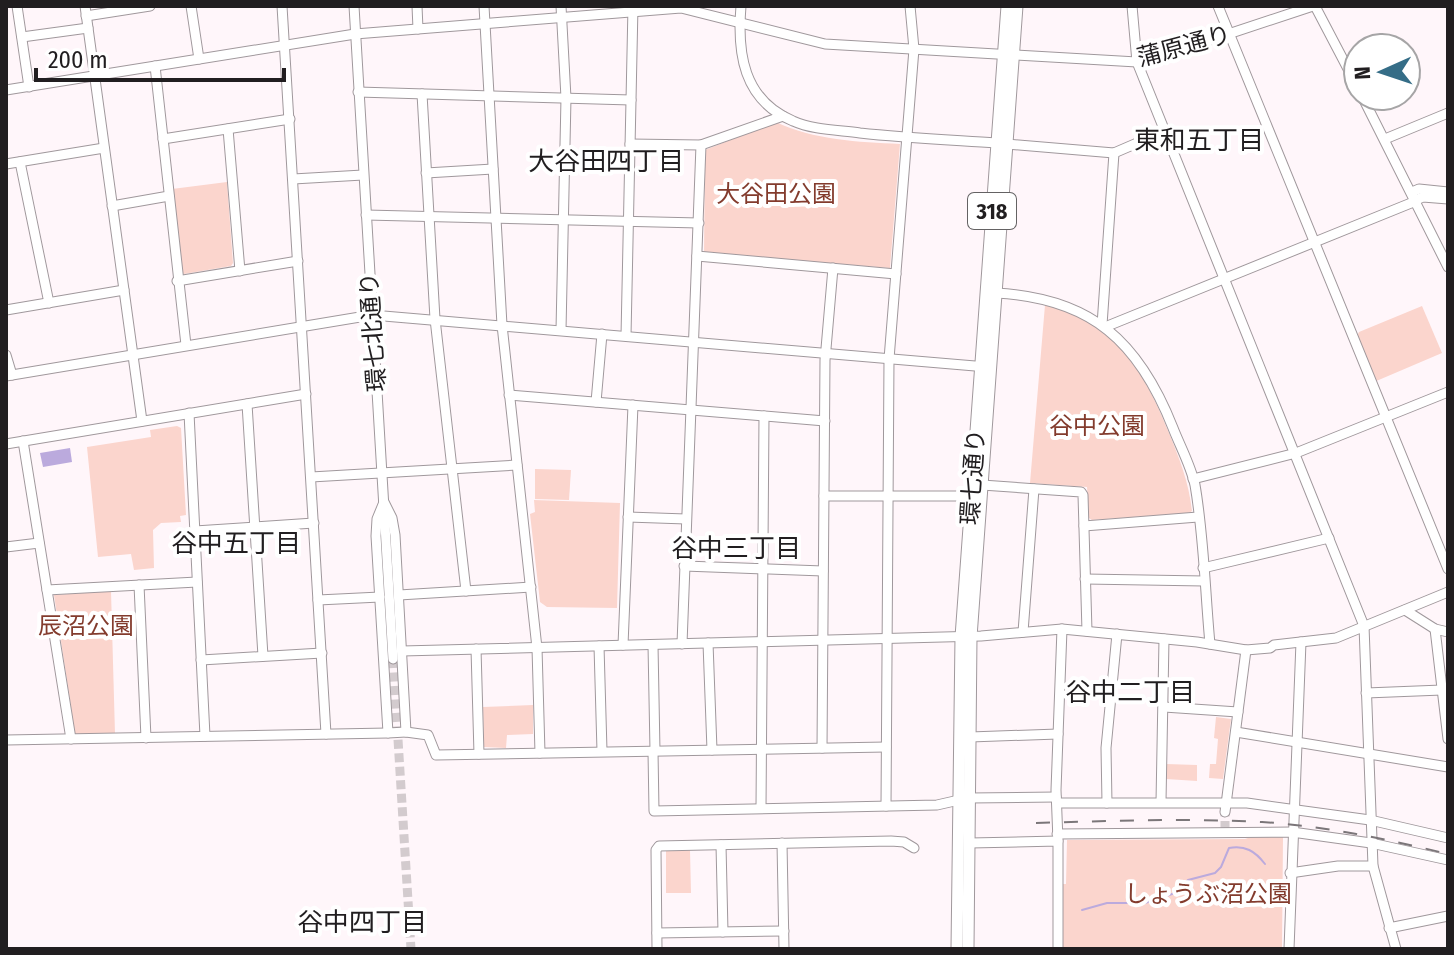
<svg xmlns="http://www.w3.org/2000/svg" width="1454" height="955" font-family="'Fira Sans Condensed','Noto Sans JP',sans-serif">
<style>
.green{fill:#fbd5cd}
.water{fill:#bad}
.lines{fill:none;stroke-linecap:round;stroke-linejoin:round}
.stream{stroke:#bad;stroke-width:2}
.minor-tunnel{stroke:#d3cbce;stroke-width:9;stroke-dasharray:9 4.5;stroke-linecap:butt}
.minor-casing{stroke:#a0989c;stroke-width:11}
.major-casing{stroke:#a0989c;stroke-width:13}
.minor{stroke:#fff;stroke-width:9}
.major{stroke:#fff;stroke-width:11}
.rail{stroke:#7b7679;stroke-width:2;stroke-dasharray:14 14;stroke-linecap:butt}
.labels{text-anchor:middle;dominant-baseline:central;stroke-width:8;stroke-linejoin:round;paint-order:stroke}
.shield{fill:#fff;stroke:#646263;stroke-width:2}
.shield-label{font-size:22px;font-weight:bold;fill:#211e20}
.street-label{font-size:24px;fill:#211e20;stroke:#fff}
.park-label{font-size:24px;fill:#833b2d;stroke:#fff}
.neighbourhood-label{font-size:26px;fill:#211e20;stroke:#fff}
</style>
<rect width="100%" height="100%" fill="#fff6fa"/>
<g class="green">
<path d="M776,122C813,140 859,142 900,144L890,268L704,253L705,150Z"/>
<path d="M227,182L233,263L231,266L184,274L181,273L172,189Z"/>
<path d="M1045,305C1114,321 1145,372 1169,433C1180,460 1189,483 1192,511L1189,513L1092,520L1089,518L1087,487L1030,483Z"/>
<path d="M1422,306L1442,353L1374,382L1356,338L1359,332Z"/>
<path d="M177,426L181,428L186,515L180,516L181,522L161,523L153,530L154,568L134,570L131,554L98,557L87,447L151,437L150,430Z"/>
<path d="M535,469L571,470L569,500L535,499Z"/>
<path d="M534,500L620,503L617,608L547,607L540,602L530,514L535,512Z"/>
<path d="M111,591L115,734H75L54,595Z"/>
<path d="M533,705V734L507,735L506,748L484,747L483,707Z"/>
<path d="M1216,717L1231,719L1223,779L1209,778L1210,764H1216L1218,739L1214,738Z"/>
<path d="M1166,764L1197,765V781L1166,779Z"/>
<path d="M1254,836L1283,837L1282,949H1060L1062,884H1066L1067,840L1245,839Z"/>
<path d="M666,850H690L691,893H666Z"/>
</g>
<path class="water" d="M70,448L72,462L43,467L40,453Z"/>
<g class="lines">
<path class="stream" d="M1082,910L1107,903H1145L1175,893L1188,880L1215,873L1221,867L1229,848C1245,845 1255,851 1265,864"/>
<g class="minor-tunnel">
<path d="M393,659L411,949"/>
<path d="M1225,830V812"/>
</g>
<g class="minor-casing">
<g id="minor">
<path d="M17,6L29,87"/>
<path d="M85,6L142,421"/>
<path d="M191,6L199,59"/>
<path d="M282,6L326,734"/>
<path d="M354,6L393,659"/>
<path d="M417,6L418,29"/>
<path d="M484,6L502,325L537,648L540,753"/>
<path d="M561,6L566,98L561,330"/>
<path d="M741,6C737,53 743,100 793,121C813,130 838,130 860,133C905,138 951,140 996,143"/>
<path d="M1132,6L1137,62L1364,626L1373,866L1396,949"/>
<path d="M1218,6L1448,569"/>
<path d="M1315,6L1358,88"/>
<path d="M86,16L150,6"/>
<path d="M22,37L88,28"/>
<path d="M155,66L186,345"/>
<path d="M6,90L355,34L681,8L825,44L1137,62L1165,55L1313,6"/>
<path d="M358,92L631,100"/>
<path d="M422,94L435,319L466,591"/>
<path d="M1362,96L1448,267"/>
<path d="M228,129L240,271"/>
<path d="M163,139L290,119"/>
<path d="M1385,139L1448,113"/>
<path d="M630,144L701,145L783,116"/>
<path d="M1007,144L1114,153L1165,131"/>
<path d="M20,162L49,303"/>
<path d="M6,164L104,148"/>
<path d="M426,173L493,169"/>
<path d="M293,179L363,175"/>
<path d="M1412,192L1419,189L1448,192"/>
<path d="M1416,200L1423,197L1448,199"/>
<path d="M112,206L169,196"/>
<path d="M366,215L699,223"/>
<path d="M697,256L896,274"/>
<path d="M177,281L298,261"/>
<path d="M996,293C1092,298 1139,342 1173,428C1180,446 1191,466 1195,485C1204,537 1205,591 1210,644"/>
<path d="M6,310L124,290"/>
<path d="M1102,325L1114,153"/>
<path d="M1105,327L1416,201"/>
<path d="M626,336L633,6"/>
<path d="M6,355L12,375"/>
<path d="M6,376L372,315L987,367"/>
<path d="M509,395L825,421"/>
<path d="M596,402L602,334"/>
<path d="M247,404L263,656"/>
<path d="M189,413L205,736"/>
<path d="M23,441L71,739"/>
<path d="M6,444L306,394"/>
<path d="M311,477L517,465"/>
<path d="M1193,479L1296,453L1448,392"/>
<path d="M982,485L1081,492L1083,495L1087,631"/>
<path d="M824,496H971"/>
<path d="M384,502L392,518L395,535L406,732L388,733L376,536L377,519Z"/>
<path d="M628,517L686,519"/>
<path d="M1084,526L1198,517"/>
<path d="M195,531L314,523"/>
<path d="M6,547L39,543"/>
<path d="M684,566L823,571"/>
<path d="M1203,568L1329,538"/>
<path d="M1085,579L1204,581"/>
<path d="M139,585L146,738"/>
<path d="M47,590L197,582"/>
<path d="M399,595L531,587"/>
<path d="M318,600L380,597"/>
<path d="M1405,610L1435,629L1448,632"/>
<path d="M1435,629L1448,739"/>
<path d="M1023,632L1034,489"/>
<path d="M708,643L712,750"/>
<path d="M682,644L701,145"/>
<path d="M623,645L633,405"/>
<path d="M653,645L655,751"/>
<path d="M599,646L602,751"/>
<path d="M476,649L479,754"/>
<path d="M402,651L981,636L1062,629L1197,642L1246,650L1270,648L1274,645L1336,638L1448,592"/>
<path d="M201,660L322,653"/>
<path d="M1366,693L1442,690"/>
<path d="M1164,707L1238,712"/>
<path d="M406,732L428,735L436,755L886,747"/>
<path d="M1236,732L1448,767"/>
<path d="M970,737L1058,734"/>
<path d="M6,740L388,733"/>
<path d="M822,748L825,360L833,268"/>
<path d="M653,751L654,811L937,805L959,800"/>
<path d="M969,798L1056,797"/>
<path d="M1161,802L1164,639"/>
<path d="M1057,803H1247L1370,820L1448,838"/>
<path d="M1107,803L1106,748L1117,634"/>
<path d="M886,806L889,359L914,49L910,6"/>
<path d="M761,808L764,416"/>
<path d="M1225,812L1246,650"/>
<path d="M1057,834L1292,832L1371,843L1448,860"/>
<path d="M1058,841L1056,790L1062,629"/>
<path d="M782,843L784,949"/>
<path d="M970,843L1058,841V949"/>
<path d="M721,845L723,932"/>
<path d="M1290,873L1338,866H1373"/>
<path d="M1389,928L1448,916"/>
<path d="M657,933L784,931"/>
<path d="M657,949L656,850L659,846L891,841L904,842L914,848"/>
<path d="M1289,949L1301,642"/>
</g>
</g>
<g class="major-casing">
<g id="major">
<path d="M957,949L961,637L1007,6"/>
<path d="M968,949L971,637L1017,6"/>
</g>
</g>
<use href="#minor" class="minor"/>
<use href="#major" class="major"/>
<path class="rail" d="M1036,823C1111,821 1186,818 1262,822C1325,826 1387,839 1448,854"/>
</g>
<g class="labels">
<rect class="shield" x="968" y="193" width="48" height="36" rx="6"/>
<g class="shield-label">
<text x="992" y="211">318</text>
</g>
<g class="street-label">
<text transform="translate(1184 46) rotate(-15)">蒲原通り</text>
<text transform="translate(373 332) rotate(-94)">環七北通り</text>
<text transform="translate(973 477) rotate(-86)">環七通り</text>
</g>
<g class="park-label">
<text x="776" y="194">大谷田公園</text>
<text x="1097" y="426">谷中公園</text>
<text x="86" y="626">辰沼公園</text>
<text x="1208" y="894">しょうぶ沼公園</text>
</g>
<g class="neighbourhood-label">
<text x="1199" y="140">東和五丁目</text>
<text x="606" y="161">大谷田四丁目</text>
<text x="236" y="543">谷中五丁目</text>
<text x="736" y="548">谷中三丁目</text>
<text x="1130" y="692">谷中二丁目</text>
<text x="362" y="922">谷中四丁目</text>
</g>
</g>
<rect width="1454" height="955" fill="none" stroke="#211e20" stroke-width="16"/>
<g transform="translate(1382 72) rotate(267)"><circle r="38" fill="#ffffff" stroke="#a6a5a6" stroke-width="2"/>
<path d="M0-6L14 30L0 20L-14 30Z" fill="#356d87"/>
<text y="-12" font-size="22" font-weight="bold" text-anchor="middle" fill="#211e20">N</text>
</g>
<path d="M36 68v12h248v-12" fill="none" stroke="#211e20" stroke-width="4"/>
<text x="48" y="68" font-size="24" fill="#211e20" stroke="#ffffff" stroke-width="6" paint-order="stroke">200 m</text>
</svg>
